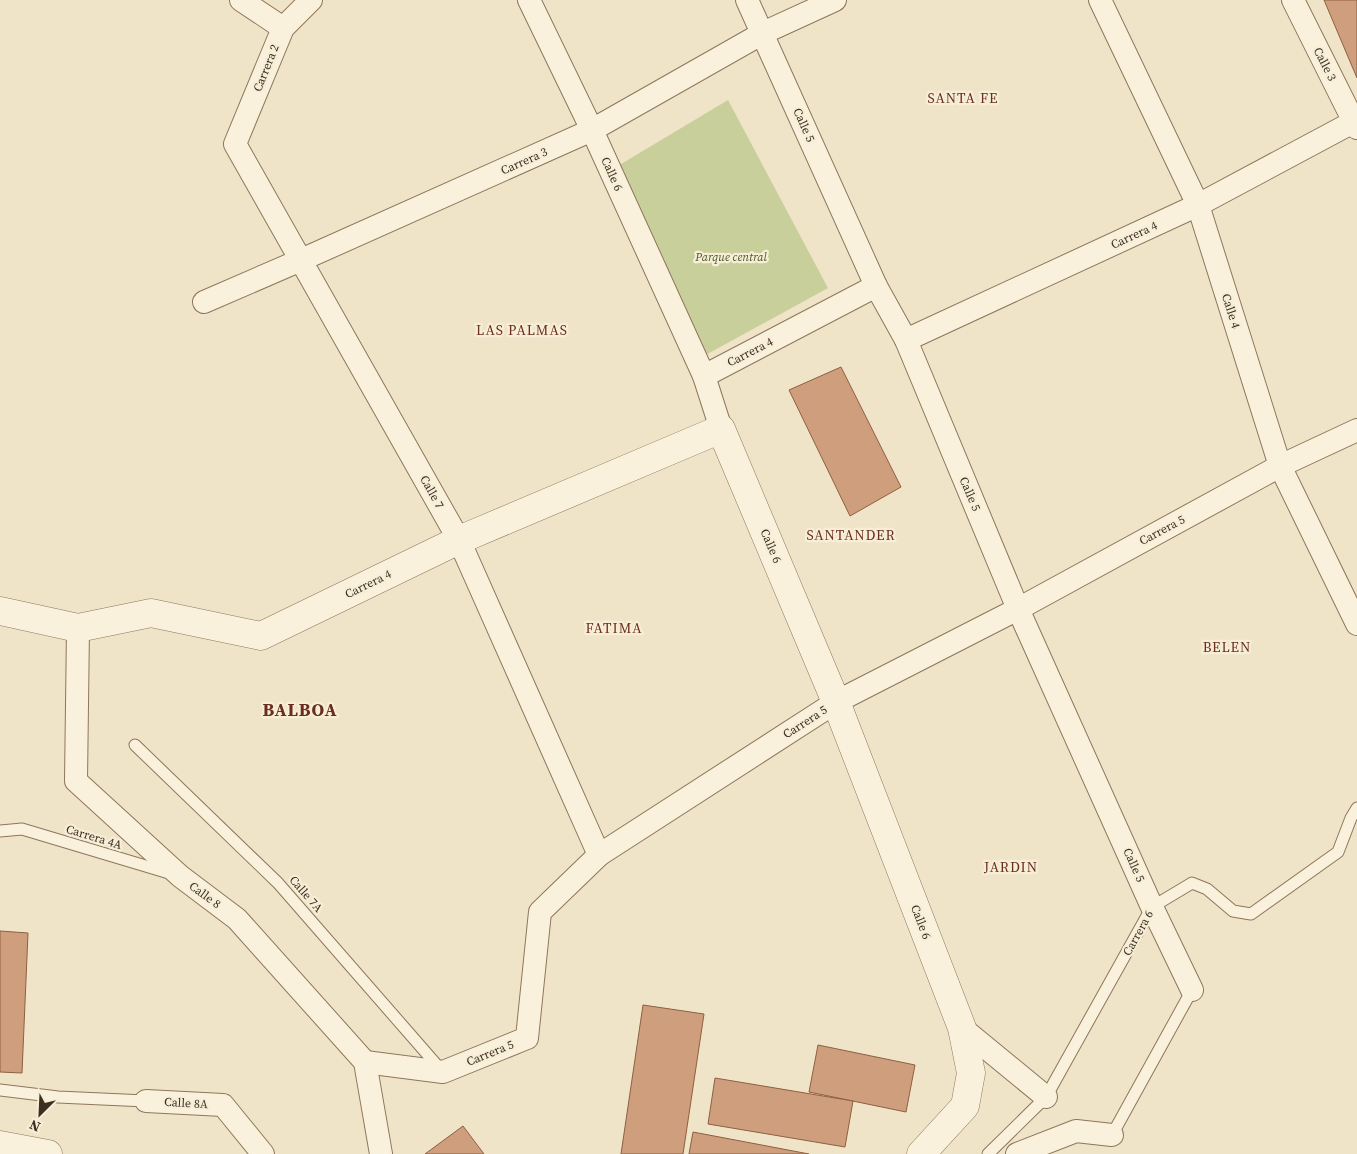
<svg xmlns="http://www.w3.org/2000/svg" width="1357" height="1154" font-family="'Source Serif 4',serif">
<style>
.green{fill:#c9cf9b}
.building{fill:#cf9f7d;stroke:#8d5f41}
.lines{fill:none;stroke-linecap:round;stroke-linejoin:round}
.service-casing{stroke:#8d765c;stroke-width:13}
.minor-casing{stroke:#8d765c;stroke-width:24}
.tertiary-casing{stroke:#8d765c;stroke-width:29}
.service{stroke:#faf1dc;stroke-width:11}
.minor{stroke:#faf1dc;stroke-width:22}
.tertiary{stroke:#faf1dc;stroke-width:28}
.labels{text-anchor:middle;dominant-baseline:central;stroke-width:4.5;stroke-linejoin:round;paint-order:stroke}
.street-label{font-size:12px;fill:#3d2e20;stroke:#f7eed8}
.park-label{font-size:12px;font-style:italic;fill:#4d5a26;stroke:#f7eed8}
.neighbourhood-label{font-size:14px;letter-spacing:1px;fill:#6b2e1e;stroke:#f7eed8}
.district-label{font-size:18px;font-weight:bold;letter-spacing:1px;fill:#6b2e1e;stroke:#f7eed8}
</style>
<rect width="100%" height="100%" fill="#f0e4c8"/>
<path class="green" d="M728,100L828,288L702,357L611,170Z"/>
<g class="building">
<path d="M1324,0H1357V78Z"/>
<path d="M841,367L901,487L850,516L789,390Z"/>
<path d="M0,931L28,933L22,1073L0,1072Z"/>
<path d="M643,1005L704,1014L683,1154H621Z"/>
<path d="M818,1045L915,1065L906,1112L809,1092Z"/>
<path d="M715,1078L853,1101L845,1147L708,1124Z"/>
<path d="M463,1126L484,1154H425Z"/>
<path d="M693,1132L809,1154H689Z"/>
</g>
<g class="lines">
<g class="service-casing">
<g id="service">
<path d="M135,745L278,883L442,1071"/>
<path d="M0,831L22,829L169,873"/>
<path d="M0,1090L58,1097L146,1101"/>
<path d="M1112,1135L1192,990"/>
<path d="M988,1154L1046,1097L1152,907L1192,883L1207,889L1233,911L1251,914L1338,852L1351,818L1357,808"/>
</g>
</g>
<g class="minor-casing">
<g id="minor">
<path d="M241,0L283,28"/>
<path d="M311,0L283,28L235,144L459,540L599,855"/>
<path d="M529,0L592,130L704,376L721,429"/>
<path d="M747,0L876,286L906,340L1018,609L1152,907L1192,990"/>
<path d="M1100,0L1198,205L1280,466L1357,624"/>
<path d="M1293,0L1357,128"/>
<path d="M204,302L301,260L592,130L763,33L835,0"/>
<path d="M906,340L1198,205L1357,120"/>
<path d="M704,376L876,286"/>
<path d="M78,628L76,781L180,876L237,919L365,1062L381,1154"/>
<path d="M962,1028L1046,1097"/>
<path d="M365,1062L443,1072L527,1038L540,912L599,855L836,702L1018,609L1280,466L1357,430"/>
<path d="M146,1101L223,1105L263,1154"/>
<path d="M1017,1154L1076,1131L1112,1135"/>
</g>
</g>
<g class="tertiary-casing">
<g id="tertiary">
<path d="M0,611L78,628L151,613L261,636L459,540L721,429L836,702L962,1028L971,1073L965,1106L921,1154"/>
<path d="M0,1145L48,1154"/>
</g>
</g>
<use href="#service" class="service"/>
<use href="#minor" class="minor"/>
<use href="#tertiary" class="tertiary"/>
</g>
<g class="labels">
<g class="street-label">
<text transform="translate(1325 64) rotate(63)">Calle 3</text>
<text transform="translate(266 68) rotate(-68)">Carrera 2</text>
<text transform="translate(804 125) rotate(66)">Calle 5</text>
<text transform="translate(524 161) rotate(-24)">Carrera 3</text>
<text transform="translate(612 174) rotate(66)">Calle 6</text>
<text transform="translate(1134 235) rotate(-25)">Carrera 4</text>
<text transform="translate(1231 311) rotate(72)">Calle 4</text>
<text transform="translate(750 352) rotate(-27)">Carrera 4</text>
<text transform="translate(432 492) rotate(61)">Calle 7</text>
<text transform="translate(970 494) rotate(67)">Calle 5</text>
<text transform="translate(1162 530) rotate(-28)">Carrera 5</text>
<text transform="translate(771 546) rotate(67)">Calle 6</text>
<text transform="translate(368 584) rotate(-26)">Carrera 4</text>
<text transform="translate(805 722) rotate(-33)">Carrera 5</text>
<text transform="translate(94 837) rotate(17)">Carrera 4A</text>
<text transform="translate(1134 865) rotate(66)">Calle 5</text>
<text transform="translate(306 894) rotate(49)">Calle 7A</text>
<text transform="translate(205 895) rotate(36)">Calle 8</text>
<text transform="translate(921 922) rotate(69)">Calle 6</text>
<text transform="translate(1138 933) rotate(-61)">Carrera 6</text>
<text transform="translate(490 1053) rotate(-22)">Carrera 5</text>
<text transform="translate(186 1103) rotate(3)">Calle 8A</text>
</g>
<g class="park-label">
<text x="731" y="257">Parque central</text>
</g>
<g class="neighbourhood-label">
<text x="963" y="98">SANTA FE</text>
<text x="522" y="330">LAS PALMAS</text>
<text x="851" y="535">SANTANDER</text>
<text x="614" y="628">FATIMA</text>
<text x="1227" y="647">BELEN</text>
<text x="1011" y="867">JARDIN</text>
</g>
<g class="district-label">
<text x="300" y="709">BALBOA</text>
</g>
</g>
<g transform="translate(40 1114) rotate(204)" stroke="#f7eed8" stroke-width="4" paint-order="stroke">
<path d="M0-4L9 19L0 12L-9 19Z" fill="#3d2e20"/>
<text y="-8" font-size="14" font-weight="bold" text-anchor="middle" fill="#3d2e20">N</text>
</g>
</svg>
